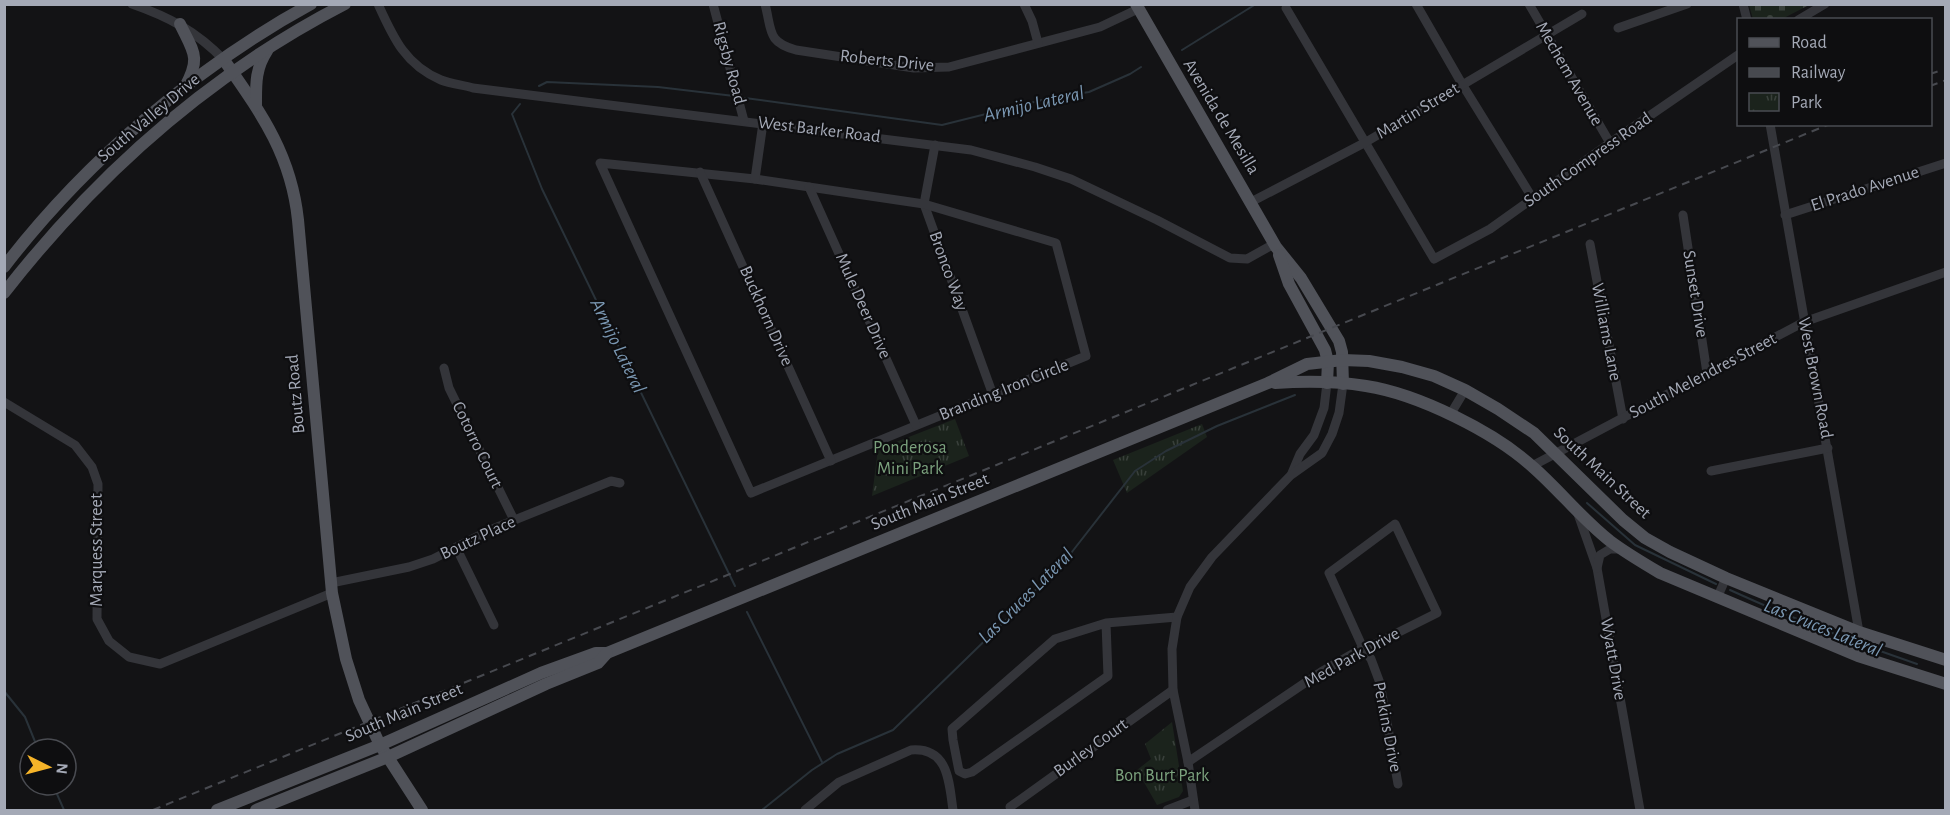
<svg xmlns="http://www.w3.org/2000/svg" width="1950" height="815" font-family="'Alegreya Sans',sans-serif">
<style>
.cemetery{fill:url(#cemetery-stones)}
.park{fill:url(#park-tufts)}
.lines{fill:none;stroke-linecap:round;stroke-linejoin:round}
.stream{stroke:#293239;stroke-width:2}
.minor{stroke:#34353a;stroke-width:9}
.major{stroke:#505259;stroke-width:12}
.rail{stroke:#47494f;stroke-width:2;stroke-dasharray:8 6;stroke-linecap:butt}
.labels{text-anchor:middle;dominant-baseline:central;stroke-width:4.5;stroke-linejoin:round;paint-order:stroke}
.street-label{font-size:18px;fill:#a4a9b6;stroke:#0e0e10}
.park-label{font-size:18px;fill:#7ba17d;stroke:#0e0e10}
.water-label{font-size:20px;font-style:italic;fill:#7a97b2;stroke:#0e0e10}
</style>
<defs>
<pattern id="cemetery-stones" width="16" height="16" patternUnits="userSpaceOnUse" patternTransform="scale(1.5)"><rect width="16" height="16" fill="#1b231c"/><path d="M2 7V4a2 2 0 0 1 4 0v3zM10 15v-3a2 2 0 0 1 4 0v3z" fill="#39403b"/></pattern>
<pattern id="park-tufts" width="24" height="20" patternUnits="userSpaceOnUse" patternTransform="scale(1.5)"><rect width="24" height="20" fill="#1b231c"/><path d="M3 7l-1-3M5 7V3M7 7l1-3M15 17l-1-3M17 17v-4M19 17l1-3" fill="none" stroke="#39403b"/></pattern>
</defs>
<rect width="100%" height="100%" fill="#131315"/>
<path class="cemetery" d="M1749,5V4L1809,5L1782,19H1753Z"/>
<g class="park">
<path d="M955,419L969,456L872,496L878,449Z"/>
<path d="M1202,424L1207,437L1127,493L1113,460Z"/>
<path d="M1172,722L1183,791L1179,797L1157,805L1137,770L1151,759L1145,744Z"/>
</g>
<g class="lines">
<g class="stream">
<path d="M1182,50L1256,4"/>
<path d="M539,86L547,82L658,87L734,96"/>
<path d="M745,98L942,125L1046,99L1089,92L1130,74L1141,67"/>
<path d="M520,104L512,114L542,189L735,586"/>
<path d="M1587,503L1635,545L1716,584"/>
<path d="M1730,590C1791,618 1853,642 1917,664"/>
<path d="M747,612L822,762"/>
<path d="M4,691L25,717L38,749"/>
<path d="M53,785L64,810"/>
<path d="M762,810L812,770L837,754L893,730L1004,622L1068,557L1135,471L1166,451L1217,426L1295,395"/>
</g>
<g class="minor">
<path d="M132,4C169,17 196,31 224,60"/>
<path d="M378,4C393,37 405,65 441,80C451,84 463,85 473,88L971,150L1035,167L1071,179L1157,220L1230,258L1247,259L1274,244"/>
<path d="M713,4L744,121"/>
<path d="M765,4C772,31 767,42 796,50L914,68L949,67L1100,27L1138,9"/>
<path d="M1024,4L1032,21L1038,43"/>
<path d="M1416,4L1462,84L1533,199"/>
<path d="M1529,4L1610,143"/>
<path d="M1743,4L1747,20"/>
<path d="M1286,8L1434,259L1490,229L1610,143L1738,55"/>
<path d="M1798,20L1825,4"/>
<path d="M1618,28L1687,4"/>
<path d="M1770,124L1859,632"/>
<path d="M935,145L924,204L993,395"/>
<path d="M600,163L755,179L924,204L1056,243L1086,356L751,493Z"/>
<path d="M700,172L831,461"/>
<path d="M755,179L763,123"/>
<path d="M809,187L916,425"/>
<path d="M1251,202L1366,142L1582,14"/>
<path d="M1683,215L1707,373"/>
<path d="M1785,215L1946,163"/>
<path d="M1590,244L1623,419"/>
<path d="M444,368L449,388L514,520"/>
<path d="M4,402L75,445L92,467L98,484L97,619L109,641L129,657L160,664L332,593"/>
<path d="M1450,415L1465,390"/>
<path d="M1532,466L1804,322L1946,272"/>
<path d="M1711,471L1828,448"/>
<path d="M1292,473L1300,454L1314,435L1324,408L1327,383"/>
<path d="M1578,514L1597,568L1640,810"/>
<path d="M456,547L494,625"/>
<path d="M1597,568L1600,555L1610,549H1621"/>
<path d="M331,583L409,567L433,559L490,530L611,481L620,483"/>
<path d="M1717,598L1726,578"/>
<path d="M1106,623L1108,676L972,772L965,774L959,771L953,740L952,729L1055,639L1106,623L1177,617"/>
<path d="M1188,762L1321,672L1363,648L1375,644L1437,613L1395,524L1329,573L1363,648L1371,659L1380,683L1398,784"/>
<path d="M1010,807L1173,690"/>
<path d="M805,810L839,782L911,750C949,747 949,783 953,810"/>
<path d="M1167,810L1193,800"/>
<path d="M1195,810L1188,762L1173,690L1172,649L1177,617L1190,587L1212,557L1291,475L1322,453L1332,434L1339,413L1343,384"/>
</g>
<g class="major">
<path d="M1136,4L1276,247L1301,278L1339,341L1342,352L1343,384"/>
<path d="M180,24C194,53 201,57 185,87"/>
<path d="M224,60C261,113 291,154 298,220L332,593L346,659L359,700L380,745L422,810"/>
<path d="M256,106C256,85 255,69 267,51"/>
<path d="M1279,255L1289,284L1325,350L1328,362L1327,383"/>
<path d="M4,267C84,163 195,67 311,4"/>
<path d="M4,293C97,174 211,73 345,4"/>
<path d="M1275,383C1305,381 1336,381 1366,386C1418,394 1495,432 1534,468C1560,491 1582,519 1610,541C1626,553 1643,563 1660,573L1858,656L1946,684"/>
<path d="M217,810L380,745L541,673L596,653H607L1268,383L1307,364L1343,360L1369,361L1402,367L1434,376L1465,390L1498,409L1534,433L1623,520L1645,538L1670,552L1726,578L1859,632L1946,660"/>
<path d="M256,810L388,757L546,684L598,663L607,653"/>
</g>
<g class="rail">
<path d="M1930,74L1939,71"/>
<path d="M1930,86L1946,80"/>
<path d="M153,810L1830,124"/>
</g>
</g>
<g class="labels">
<g class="street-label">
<text transform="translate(887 61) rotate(6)">Roberts Drive</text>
<text transform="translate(729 63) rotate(75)">Rigsby Road</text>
<text transform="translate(1569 74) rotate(60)">Mechem Avenue</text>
<text transform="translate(1418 111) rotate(-31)">Martin Street</text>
<text transform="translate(1221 117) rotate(59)">Avenida de Mesilla</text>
<text transform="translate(149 118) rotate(-40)">South Valley Drive</text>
<text transform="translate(819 130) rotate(7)">West Barker Road</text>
<text transform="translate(1588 160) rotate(-35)">South Compress Road</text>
<text transform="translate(1865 189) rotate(-18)">El Prado Avenue</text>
<text transform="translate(948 271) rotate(70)">Bronco Way</text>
<text transform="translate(1695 294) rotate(81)">Sunset Drive</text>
<text transform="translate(863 306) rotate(66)">Mule Deer Drive</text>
<text transform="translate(766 316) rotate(66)">Buckhorn Drive</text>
<text transform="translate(1606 332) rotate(79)">Williams Lane</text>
<text transform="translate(1703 376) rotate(-28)">South Melendres Street</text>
<text transform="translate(1815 378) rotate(79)">West Brown Road</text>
<text transform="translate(1004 390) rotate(-22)">Branding Iron Circle</text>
<text transform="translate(296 394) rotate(-95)">Boutz Road</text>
<text transform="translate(477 445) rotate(64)">Cotorro Court</text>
<text transform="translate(1602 473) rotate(43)">South Main Street</text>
<text transform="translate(930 502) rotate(-22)">South Main Street</text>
<text transform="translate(478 538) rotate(-25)">Boutz Place</text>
<text transform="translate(97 550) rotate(-90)">Marquess Street</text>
<text transform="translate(1352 658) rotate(-29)">Med Park Drive</text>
<text transform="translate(1613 659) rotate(80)">Wyatt Drive</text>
<text transform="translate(404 713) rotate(-23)">South Main Street</text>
<text transform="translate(1387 727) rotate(79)">Perkins Drive</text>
<text transform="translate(1091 748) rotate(-36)">Burley Court</text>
</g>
<g class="park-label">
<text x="910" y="448">Ponderosa<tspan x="910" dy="21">Mini Park</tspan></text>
<text x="1162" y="776">Bon Burt Park</text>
</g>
<g class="water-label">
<text transform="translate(1034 104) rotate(-13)">Armijo Lateral</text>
<text transform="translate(618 346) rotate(64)">Armijo Lateral</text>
<text transform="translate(1026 596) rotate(-45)">Las Cruces Lateral</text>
<text transform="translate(1823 628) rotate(22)">Las Cruces Lateral</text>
</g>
</g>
<rect width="1950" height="815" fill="none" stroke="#a4a9b6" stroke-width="12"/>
<rect x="1737" y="18" width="195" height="108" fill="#0e0e10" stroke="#4a4c52" stroke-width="1.5"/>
<rect x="1749" y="38" width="30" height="9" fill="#505259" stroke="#4a4c52" stroke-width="1.5"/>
<text x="1791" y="48" font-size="18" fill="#a4a9b6">Road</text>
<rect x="1749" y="68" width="30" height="9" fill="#47494f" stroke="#4a4c52" stroke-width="1.5"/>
<text x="1791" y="78" font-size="18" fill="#a4a9b6">Railway</text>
<rect x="1749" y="93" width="30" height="18" fill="url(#park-tufts)" stroke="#4a4c52" stroke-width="1.5"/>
<text x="1791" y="108" font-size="18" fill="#a4a9b6">Park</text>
<g transform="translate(48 767) rotate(96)"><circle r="28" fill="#0e0e10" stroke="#4a4c52" stroke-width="1.5"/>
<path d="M0-4.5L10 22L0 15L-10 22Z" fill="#f6b429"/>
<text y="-9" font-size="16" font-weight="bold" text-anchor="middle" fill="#a4a9b6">N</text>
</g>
</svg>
